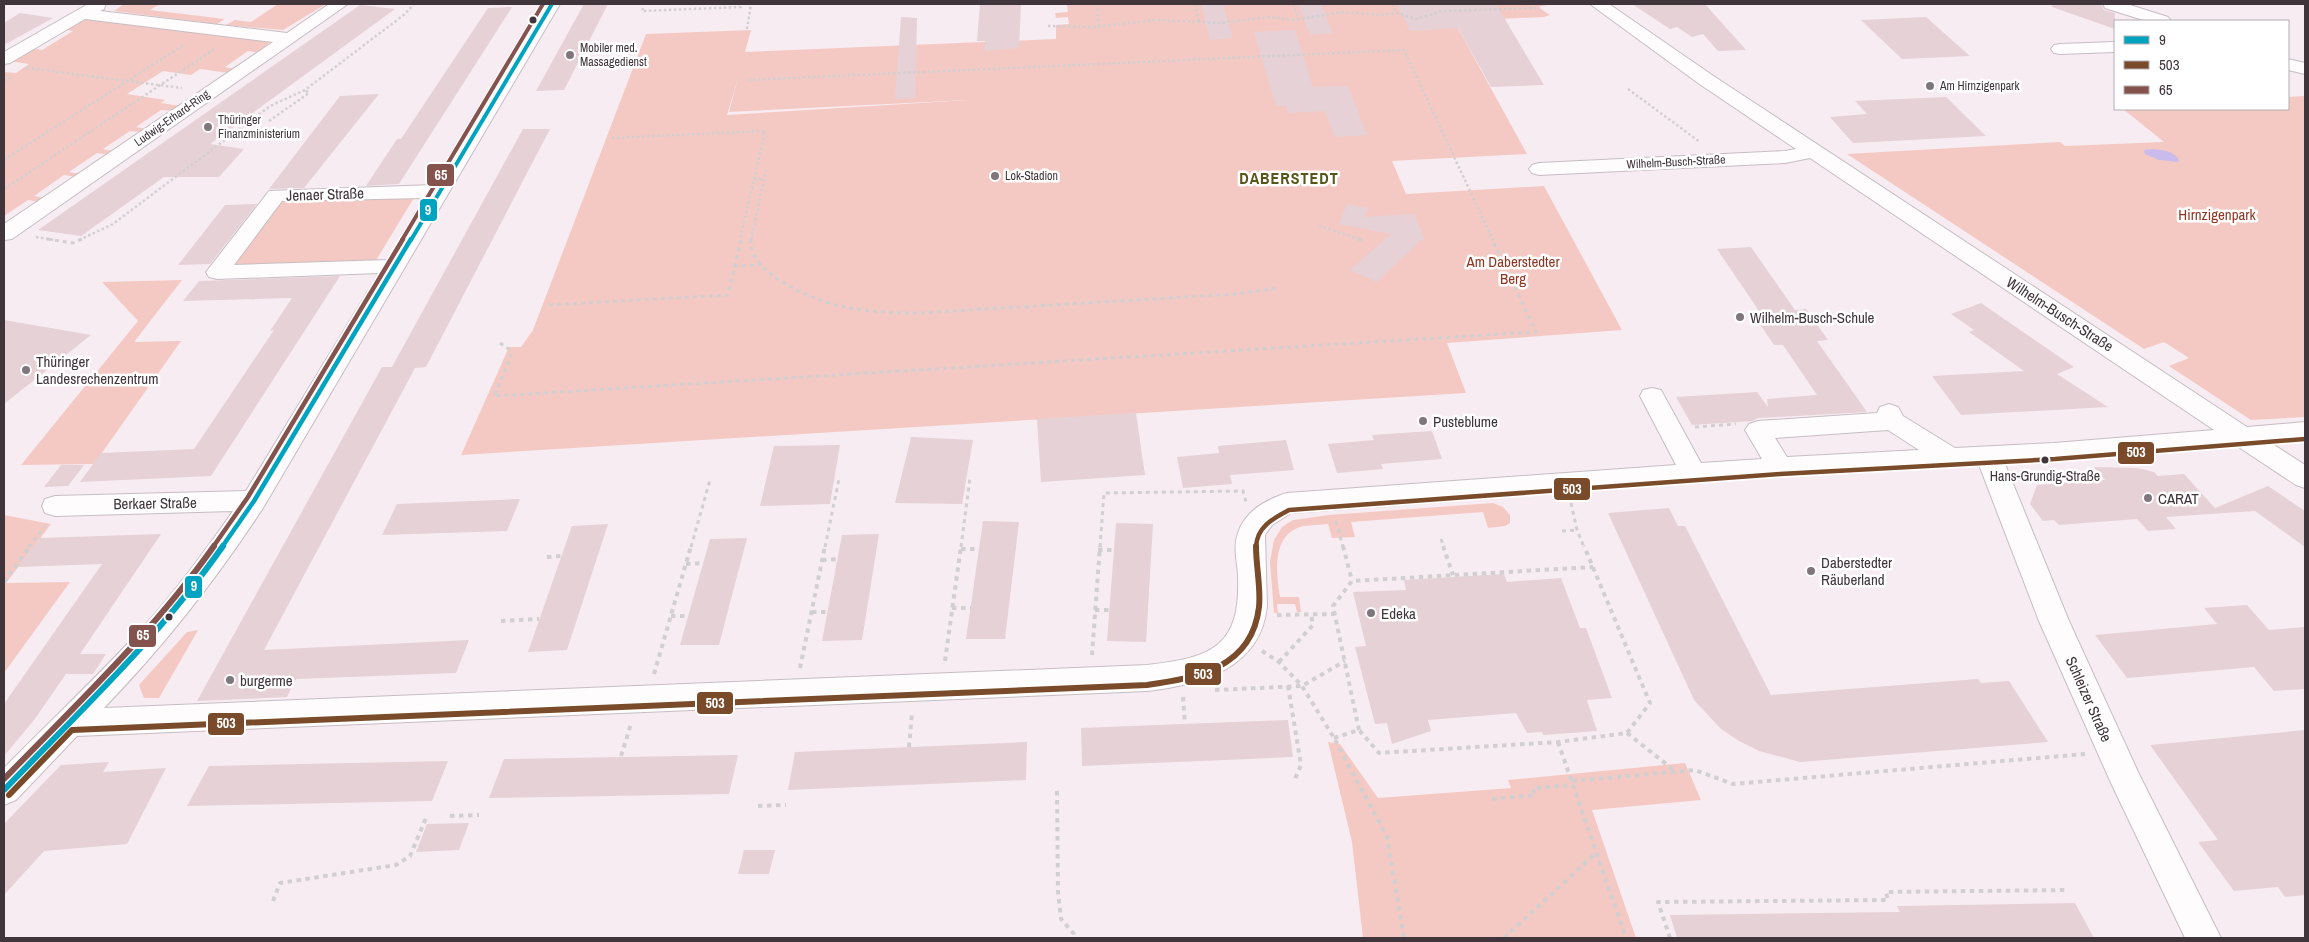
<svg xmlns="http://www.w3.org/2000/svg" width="2309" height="942" font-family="'Archivo Narrow',sans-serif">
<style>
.green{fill:#f5c9c3;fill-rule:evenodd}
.water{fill:#c9bced}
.building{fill:#e5d1d6}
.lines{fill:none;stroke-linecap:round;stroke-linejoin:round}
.minor-casing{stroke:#c6bdc3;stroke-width:2}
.path-far2{stroke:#d2cfd1;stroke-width:2.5;stroke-dasharray:2.5 2.5;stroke-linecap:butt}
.path-far1{stroke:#d2cfd1;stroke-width:3;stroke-dasharray:4 4;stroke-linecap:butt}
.path{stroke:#d2cfd1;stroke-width:4;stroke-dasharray:4.5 4.5;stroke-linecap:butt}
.minor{fill:#fefcfd;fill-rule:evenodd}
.bus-1-far2-casing{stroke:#fff;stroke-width:6}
.bus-1-far1-casing{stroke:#fff;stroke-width:8}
.bus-1-casing{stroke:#fff;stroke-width:10}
.bus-2-far1-casing{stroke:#fff;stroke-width:8}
.bus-2-casing{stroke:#fff;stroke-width:10}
.bus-3-far2-casing{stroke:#fff;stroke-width:6}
.bus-3-far1-casing{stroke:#fff;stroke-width:8}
.bus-3-casing{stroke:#fff;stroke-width:10}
.bus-1-far2{stroke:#00a4c0;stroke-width:4}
.bus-1-far1{stroke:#00a4c0;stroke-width:4.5}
.bus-1{stroke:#00a4c0;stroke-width:6}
.bus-2-far1{stroke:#7a4b2a;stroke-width:4.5}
.bus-2{stroke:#7a4b2a;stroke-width:6}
.bus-3-far2{stroke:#85534e;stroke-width:4}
.bus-3-far1{stroke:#85534e;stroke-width:4.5}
.bus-3{stroke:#85534e;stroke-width:6}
.bus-dot{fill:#3f353b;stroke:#fff;stroke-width:2}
.poi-dot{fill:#80757b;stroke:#fff;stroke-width:2}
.labels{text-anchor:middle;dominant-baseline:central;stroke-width:5;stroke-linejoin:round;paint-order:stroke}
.far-poi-label{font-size:12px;fill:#3f353b;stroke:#fff;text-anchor:start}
.far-street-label{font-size:12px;fill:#3f353b;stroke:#fff}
.bus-label{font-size:14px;fill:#3f353b;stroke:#fff}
.street-label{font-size:15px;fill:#3f353b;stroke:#fff}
.park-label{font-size:15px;fill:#8f3623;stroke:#fff}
.poi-label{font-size:15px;fill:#3f353b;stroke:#fff;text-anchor:start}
.far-district-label{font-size:16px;font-weight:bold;letter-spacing:1px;fill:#56561a;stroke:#fff}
.line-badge{stroke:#fff;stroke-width:2}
.badge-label{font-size:14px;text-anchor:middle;font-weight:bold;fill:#fff}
</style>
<rect width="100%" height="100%" fill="#f8ecf3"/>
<g class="green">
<path d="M124,4H160L150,10L225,19L217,24L114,11Z"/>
<path d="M278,4H326L283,30L226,25L235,20L251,22Z"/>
<path d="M1055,4H1551L1538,7L1550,15L1544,17L1454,21L1527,154L1392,161L1406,194L1544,186L1622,330L1447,343L1466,393L461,455L509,347H521L533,330L646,34L751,30L745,52L1056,39V25L1069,24L1068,17L1056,18L1055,13L1068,12L1067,5ZM738,78L729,112L969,100L727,115Z"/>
<path d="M92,19L268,41L269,43L258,53L248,51L225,67L235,69L229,73L200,69L191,75L163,71L127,94L165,100L161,103L182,106L173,111L161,110L136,127L146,129L142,132L130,131L103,149L113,151L109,155L97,153L69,172L81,174L76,177L64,175L34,196L45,198L40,202L28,200L4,216V72L16,73L29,64L8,61L30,48L42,50L73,31L63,29L80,21Z"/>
<path d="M2305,96V417L2251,420L2169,366L2189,358L2164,342L2144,349L1847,154L2060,142L2065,146L2164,142L2123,109H2288V97Z"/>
<path d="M415,196L375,262L233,267L282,200Z"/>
<path d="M182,280L134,342L181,341L94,464L21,465L138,321L102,282Z"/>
<path d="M1493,503L1503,507L1510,515V523L1505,526L1488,528L1483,512L1351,522L1355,537L1332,538L1328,524C1320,525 1312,525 1304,526C1271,533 1276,573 1280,597H1299L1301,612H1297L1295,604H1277L1278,613H1274L1270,562L1274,540L1282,527L1293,520L1329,515Z"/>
<path d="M4,515L51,524L6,583L70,582L4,673Z"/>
<path d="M198,630L159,698H144L139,685L187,632Z"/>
<path d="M1328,742L1340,744L1378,798L1511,788L1508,780L1685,763L1701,800L1592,810L1636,938H1363L1352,842Z"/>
</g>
<path class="water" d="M2153,149C2163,150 2174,151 2179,160L2178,162L2159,160L2145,154L2144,150Z"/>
<g class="building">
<path d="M584,4H608L564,90L536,91Z"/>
<path d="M980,4H1021L1019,48L985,51V41H977Z"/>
<path d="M1201,4H1223L1233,38L1210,40Z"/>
<path d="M1298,4H1321L1333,33L1310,35Z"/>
<path d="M1397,4H1496L1544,85L1491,87L1458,28L1410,31Z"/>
<path d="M1632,4H1705L1746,50L1718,51L1703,34L1692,37L1677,27L1670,29Z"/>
<path d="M2052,4H2101L2104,10L2115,13V29L2052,7Z"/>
<path d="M360,5L395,9L210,144L244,149L219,177H164L81,236L38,230Z"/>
<path d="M512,7L399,184L366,186L397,139H401L488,8Z"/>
<path d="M20,13L53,18L4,45V23Z"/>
<path d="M901,17L917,18L915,98L895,99Z"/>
<path d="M1926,17L1970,56L1902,59L1861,20Z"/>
<path d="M1295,30L1313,87L1348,86L1367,135L1335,137L1325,111L1288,113L1286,106H1276L1254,32Z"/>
<path d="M379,94L304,188L269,189L340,96Z"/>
<path d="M1946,97L1986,136L1853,143L1830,117L1867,114L1855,101Z"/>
<path d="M523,129H550L426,367L415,368L264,650L469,640L456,673L296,679L287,697L197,701L382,367H392Z"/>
<path d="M257,204L210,264L178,265L225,205Z"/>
<path d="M1347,204L1368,208L1364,217L1414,214L1425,241L1418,240L1419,242L1377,282L1350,270L1391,234L1339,224Z"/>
<path d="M1751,247L1795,310L1806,309L1828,340L1817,341L1867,412L1758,418L1753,421L1692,425L1676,397L1757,392L1768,407L1767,399L1817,395L1783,345H1774L1751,311H1759L1717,249Z"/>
<path d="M340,276L211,476L80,482L101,453L194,449L274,330L270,331L292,298L183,301L199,281Z"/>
<path d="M1981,303L2074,367L2057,374L2108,407L1961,415L1932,376L2024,371L1969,332L1974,330L1951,314Z"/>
<path d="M4,320L91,335L4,404Z"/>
<path d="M1136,413L1145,475L1041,482L1037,419Z"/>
<path d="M1432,431L1442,459L1381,464L1383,469L1337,473L1328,444L1374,440L1372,435Z"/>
<path d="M911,437L973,440L962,504L895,503Z"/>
<path d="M1286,440L1294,470L1230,475L1232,484L1183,488L1177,457L1219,453L1218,446Z"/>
<path d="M840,445L830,504L760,506L774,446Z"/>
<path d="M61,465H84L68,486L44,487Z"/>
<path d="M2094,467L2137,468L2154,472L2158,476L2184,474L2215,508L2268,486L2305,511V547L2255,511L2166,517L2176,529L2148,531L2137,519L2059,525L2054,520L2043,521L2030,504L2037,485L2105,480Z"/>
<path d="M520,499L507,531L382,535L397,504Z"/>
<path d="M1669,508L1678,526H1685L1771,695L1978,679L1981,683L2009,681L2048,742L1800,762L1759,751L1739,741L1721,729L1694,700L1608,513Z"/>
<path d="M983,521L1019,522L1005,639H966Z"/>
<path d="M1116,523L1153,524L1146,642L1107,641Z"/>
<path d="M608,524L567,650L528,652L572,526Z"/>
<path d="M161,534L80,654H106L93,674H66L34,720L4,756V704L102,564L18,567L40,538Z"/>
<path d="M879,534L862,640L822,641L842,535Z"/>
<path d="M747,538L719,645H680L710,539Z"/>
<path d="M1504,574L1507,582L1561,578L1580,628H1586L1612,698L1587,700L1597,731L1543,735L1542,732L1527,733L1516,713L1428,720L1431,731L1392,744L1387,723L1375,724L1355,647L1366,646L1353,592L1406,590L1404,580Z"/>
<path d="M2247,605L2269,630L2305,627V689L2274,691L2254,667L2127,678L2095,635L2217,624L2204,608Z"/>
<path d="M1288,720L1293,757L1082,766L1081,728Z"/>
<path d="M2305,730V895L2285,897L2278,887L2234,891L2198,842L2218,840L2150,745Z"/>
<path d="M1027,742L1026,780L788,790L795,752Z"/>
<path d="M738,755L729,794L489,798L504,759Z"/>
<path d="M448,761L432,801L187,806L209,766Z"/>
<path d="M109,762L103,772L166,768L127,844L44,851L4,895V824L61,765Z"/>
<path d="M469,823L459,850L416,852L427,824Z"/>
<path d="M744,850H775L769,874H738Z"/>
<path d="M2075,903L2094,938H1677L1670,915L1900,912L1897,906Z"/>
</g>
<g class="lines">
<g class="minor-casing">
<g id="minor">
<path d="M88,4H106L104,9L100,11L287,33L329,4H348L12,239L4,240V224L273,42L85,19L10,63L4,64V52Z"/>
<path d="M544,4H560L263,508C216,580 164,646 104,708L1147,665C1213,658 1241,646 1238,575C1237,561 1233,546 1238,533C1245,511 1267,499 1287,493L1676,465L1640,396L1643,390L1652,388L1661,390L1701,463L1762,459L1745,430L1749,424L1758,421L1877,413L1880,407L1889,404L1898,407L1903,416L1955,448L2054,443L2214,430L1810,158L1785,163L1539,175L1532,173L1529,169L1532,165L1539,163L1785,151L1796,149L1698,83L1590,4H1609L1712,75L2247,427L2305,422V440L2271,443L2305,465V488L2296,485L2237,446L2005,464L2069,621L2139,774L2221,938H2185L2111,783L2039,621L1979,465L1780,476L1291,513L1272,525L1265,535L1267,606C1261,669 1200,685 1147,691L77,736L16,800L4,805V768C54,717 106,669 154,615C182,582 208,547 233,511L55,516L45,513L42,506L45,499L55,496L246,491L379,273L217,279L209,277L206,272L269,191L433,185ZM425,198L388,260L234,265L282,201ZM1888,430L1919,450L1787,457L1775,438Z"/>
<path d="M2103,4H2127L2168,17L2171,21H2146L2105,8Z"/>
<path d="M2115,42V52L2060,54L2054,53L2051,49L2054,45L2060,44Z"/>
<path d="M2288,59L2305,63V74L2288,70Z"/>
</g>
</g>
<g class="path-far2">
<path d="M1096,4L1099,25"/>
<path d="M1195,4L1199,22"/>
<path d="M1293,4L1298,18"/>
<path d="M1392,4L1397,13"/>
<path d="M643,8L642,11L741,7L742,4"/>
<path d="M1048,26L1093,27L1158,20L1220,23L1271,17L1294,20L1342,12L1380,15L1397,13L1416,19L1442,11L1540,8"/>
<path d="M747,29L751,4"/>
<path d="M27,68L182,88"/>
<path d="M748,80L1404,50L1493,240"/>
<path d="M4,81L11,77"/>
<path d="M1628,89L1700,142"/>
<path d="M269,121L309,93L305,90"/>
<path d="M612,138L765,131L740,240"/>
<path d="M4,160L185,44"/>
<path d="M754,179H764"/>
<path d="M4,189L216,48"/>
<path d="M1319,226L1362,240"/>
<path d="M36,237L54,240"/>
<path d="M79,240L113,224L270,106L305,90L405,14L414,4"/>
<path d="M751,240L766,170"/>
</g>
<g class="path-far1">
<path d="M47,239L73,243L82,239"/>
<path d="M751,239C747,275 820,303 849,308C872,312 895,313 919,313L1235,294L1279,288"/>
<path d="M1358,239L1365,241"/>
<path d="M734,266L761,265"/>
<path d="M549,305L728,295L741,239"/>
<path d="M500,343L510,350L511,357L494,396L1536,332L1492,239"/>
<path d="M1695,427L1736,424"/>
<path d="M1571,503L1577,530L1584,547"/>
<path d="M1336,521L1343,547"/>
<path d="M1562,531L1576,530"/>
<path d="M1441,539L1444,547"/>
<path d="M29,547L45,526"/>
<path d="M691,547L710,480"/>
<path d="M825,547L839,479"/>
<path d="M961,547L970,478"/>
<path d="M1100,547L1104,493L1243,491L1246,502"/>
</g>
<g class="path">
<path d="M1343,546L1352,581"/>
<path d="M1443,546L1453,575"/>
<path d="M961,549H979"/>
<path d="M1098,550H1114"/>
<path d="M547,557L561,556"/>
<path d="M822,560L838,559"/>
<path d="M686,564L703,563"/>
<path d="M4,582L30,546"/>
<path d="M952,608H971"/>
<path d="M1095,610H1109"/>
<path d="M812,612H828"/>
<path d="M1277,615L1334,614"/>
<path d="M671,616H688"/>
<path d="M501,621L539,619"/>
<path d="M1262,651L1279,662L1302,686L1334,738L1387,837L1404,938"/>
<path d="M1092,655L1100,546"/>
<path d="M945,661L961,546"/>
<path d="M1279,662L1313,625L1311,614"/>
<path d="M800,668L825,546"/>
<path d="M654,674L691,546"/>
<path d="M1288,686L1301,765L1295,779"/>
<path d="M1215,690L1302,686L1345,661"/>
<path d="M1183,697L1185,724"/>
<path d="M1359,730L1333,606L1352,581L1593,567"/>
<path d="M1627,733L1675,771"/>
<path d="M1334,738L1359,730L1379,753L1558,742L1627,733L1650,703L1584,546"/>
<path d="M1558,742L1626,938"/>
<path d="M909,747L912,713"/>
<path d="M621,756L631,724"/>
<path d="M1572,781L1695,770L1733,784L2085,754"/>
<path d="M1057,791L1058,891L1061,919L1074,934V938"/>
<path d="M1492,799L1535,795L1533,788L1572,785"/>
<path d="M758,806L786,805"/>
<path d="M450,816L479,815"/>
<path d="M273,901L280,883L396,865L410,856L426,818"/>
<path d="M1504,938L1595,854"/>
<path d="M1670,938L1658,902L1888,900L1886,892L2067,890"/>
</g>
<use href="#minor" class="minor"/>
<g class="bus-1-far2-casing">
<path id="bus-1-far2" d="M411,240L552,4"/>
</g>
<g class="bus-1-far1-casing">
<path id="bus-1-far1" d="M222,547L254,501L411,239"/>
</g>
<g class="bus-1-casing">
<path id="bus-1" d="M4,790C80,711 160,636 223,546"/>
</g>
<g class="bus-2-far1-casing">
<path id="bus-2-far1" d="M1256,547C1257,527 1272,519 1289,510L1780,474L2055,459L2305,439"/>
</g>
<g class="bus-2-casing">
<path id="bus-2" d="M9,795L72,730L1147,685C1197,678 1252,668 1259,607C1261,587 1256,567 1256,546"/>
</g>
<g class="bus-3-far2-casing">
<path id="bus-3-far2" d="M402,240L543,4"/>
</g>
<g class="bus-3-far1-casing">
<path id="bus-3-far1" d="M213,547L248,497L403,239"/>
</g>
<g class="bus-3-casing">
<path id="bus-3" d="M4,779C77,704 153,632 214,546"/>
</g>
<use href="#bus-1-far2" class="bus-1-far2"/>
<use href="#bus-1-far1" class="bus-1-far1"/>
<use href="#bus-1" class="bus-1"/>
<use href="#bus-2-far1" class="bus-2-far1"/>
<use href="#bus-2" class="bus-2"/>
<use href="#bus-3-far2" class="bus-3-far2"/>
<use href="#bus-3-far1" class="bus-3-far1"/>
<use href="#bus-3" class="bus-3"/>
</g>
<g class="bus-dot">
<circle cx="533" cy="20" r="4.5"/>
<circle cx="2045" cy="460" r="4.5"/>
<circle cx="169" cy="617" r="4.5"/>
</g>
<g class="poi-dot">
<circle cx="570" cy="55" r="5"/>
<circle cx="1930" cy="86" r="5"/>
<circle cx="208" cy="127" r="5"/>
<circle cx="995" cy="176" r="5"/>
<circle cx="1740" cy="317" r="5"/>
<circle cx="26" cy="370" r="5"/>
<circle cx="1423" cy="421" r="5"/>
<circle cx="2148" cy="498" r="5"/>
<circle cx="1811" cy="571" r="5"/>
<circle cx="1371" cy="613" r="5"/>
<circle cx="230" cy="680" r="5"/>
</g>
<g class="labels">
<g class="far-poi-label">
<text x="580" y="48">Mobiler med.<tspan x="580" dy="14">Massagedienst</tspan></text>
<text x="1940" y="86">Am Hirnzigenpark</text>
<text x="218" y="120">Thüringer<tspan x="218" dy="14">Finanzministerium</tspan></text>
<text x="1005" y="176">Lok-Stadion</text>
</g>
<g class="far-street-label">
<text transform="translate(172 118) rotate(-35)">Ludwig-Erhard-Ring</text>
<text transform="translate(1676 162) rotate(-3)">Wilhelm-Busch-Straße</text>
</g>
<g class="bus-label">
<text x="2045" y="476">Hans-Grundig-Straße</text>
</g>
<g class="street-label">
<text transform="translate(325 194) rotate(-2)">Jenaer Straße</text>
<text transform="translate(2060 314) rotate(33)">Wilhelm-Busch-Straße</text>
<text transform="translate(155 503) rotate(-1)">Berkaer Straße</text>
<text transform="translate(2089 699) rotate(66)">Schleizer Straße</text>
</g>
<g class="park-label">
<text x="2217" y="214">Hirnzigenpark</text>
<text x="1513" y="261">Am Daberstedter<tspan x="1513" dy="17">Berg</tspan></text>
</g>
<g class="poi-label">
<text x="1750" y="317">Wilhelm-Busch-Schule</text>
<text x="36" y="361">Thüringer<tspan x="36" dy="17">Landesrechenzentrum</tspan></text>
<text x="1433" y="421">Pusteblume</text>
<text x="2158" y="498">CARAT</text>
<text x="1821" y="562">Daberstedter<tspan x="1821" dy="17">Räuberland</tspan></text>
<text x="1381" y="613">Edeka</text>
<text x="240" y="680">burgerme</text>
</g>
<g class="far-district-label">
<text x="1289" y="178">DABERSTEDT</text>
</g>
</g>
<g class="line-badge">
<rect x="426" y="163" width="29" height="24" rx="5" fill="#85534e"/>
<rect x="419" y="198" width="19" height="24" rx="5" fill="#00a4c0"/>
<rect x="2117" y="441" width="38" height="24" rx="5" fill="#7a4b2a"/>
<rect x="1553" y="477" width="38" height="24" rx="5" fill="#7a4b2a"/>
<rect x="184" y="575" width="19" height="24" rx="5" fill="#00a4c0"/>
<rect x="128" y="624" width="29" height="24" rx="5" fill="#85534e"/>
<rect x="1184" y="662" width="38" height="24" rx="5" fill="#7a4b2a"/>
<rect x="696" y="691" width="38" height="24" rx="5" fill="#7a4b2a"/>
<rect x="207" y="712" width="38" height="24" rx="5" fill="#7a4b2a"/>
</g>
<g class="badge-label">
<text x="441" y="180">65</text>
<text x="428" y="215">9</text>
<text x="2136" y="457">503</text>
<text x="1572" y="494">503</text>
<text x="194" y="591">9</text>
<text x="143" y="640">65</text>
<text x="1203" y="679">503</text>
<text x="715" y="708">503</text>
<text x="226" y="728">503</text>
</g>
<rect width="2309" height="942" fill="none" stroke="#3f353b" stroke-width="10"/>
<rect x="2114" y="20" width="175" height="90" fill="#ffffff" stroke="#b2aeb1"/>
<rect x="2124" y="36" width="25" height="8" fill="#00a4c0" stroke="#b2aeb1"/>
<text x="2159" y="45" font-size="15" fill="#3f353b">9</text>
<rect x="2124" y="61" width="25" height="8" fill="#7a4b2a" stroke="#b2aeb1"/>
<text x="2159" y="70" font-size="15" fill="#3f353b">503</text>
<rect x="2124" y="86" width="25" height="8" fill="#85534e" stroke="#b2aeb1"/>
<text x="2159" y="95" font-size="15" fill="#3f353b">65</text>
</svg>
